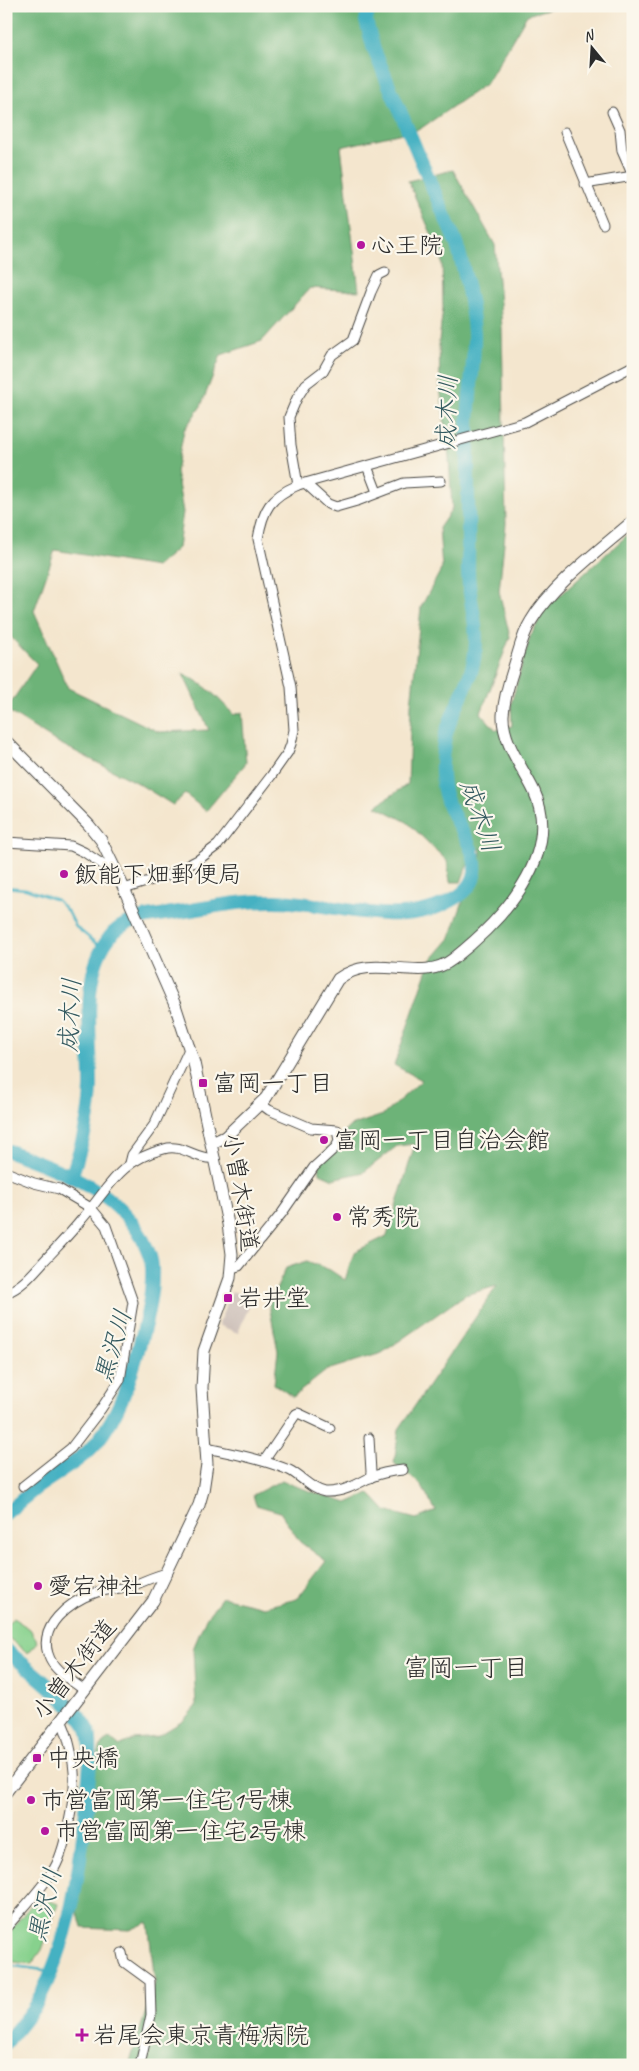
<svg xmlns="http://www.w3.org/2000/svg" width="639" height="2071" font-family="Caveat,'Klee One',sans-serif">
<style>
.industrial{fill:#cec1ba}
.green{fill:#87d18d;stroke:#597e5c}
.forest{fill:#6db378;stroke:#4c6f52}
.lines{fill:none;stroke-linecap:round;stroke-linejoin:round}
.stream{stroke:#45b1c2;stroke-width:2.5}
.river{stroke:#45b1c2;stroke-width:14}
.minor-casing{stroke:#494743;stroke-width:11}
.major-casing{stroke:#494743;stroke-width:13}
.minor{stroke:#fff;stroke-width:9}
.major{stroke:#fff;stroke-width:11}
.poi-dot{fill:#b5179e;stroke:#fbf7ec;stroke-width:2}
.labels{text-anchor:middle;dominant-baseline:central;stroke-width:4.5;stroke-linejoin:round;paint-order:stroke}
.poi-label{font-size:24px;fill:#2b2b2b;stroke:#fbf7ec;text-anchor:start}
.street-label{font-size:24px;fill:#2b2b2b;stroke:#fbf7ec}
.water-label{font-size:25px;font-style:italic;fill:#345a60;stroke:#fbf7ec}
.neighbourhood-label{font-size:25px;fill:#2b2b2b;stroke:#fbf7ec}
</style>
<rect width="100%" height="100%" fill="#fbf7ec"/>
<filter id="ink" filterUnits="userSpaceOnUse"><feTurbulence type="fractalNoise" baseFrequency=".02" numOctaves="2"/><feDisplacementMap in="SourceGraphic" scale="10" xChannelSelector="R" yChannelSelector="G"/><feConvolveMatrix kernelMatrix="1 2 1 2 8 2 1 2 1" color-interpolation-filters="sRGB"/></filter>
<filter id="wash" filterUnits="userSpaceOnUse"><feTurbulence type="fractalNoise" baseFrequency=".0096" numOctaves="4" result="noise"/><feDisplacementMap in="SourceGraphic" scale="20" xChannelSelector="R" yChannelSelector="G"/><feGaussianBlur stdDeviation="1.12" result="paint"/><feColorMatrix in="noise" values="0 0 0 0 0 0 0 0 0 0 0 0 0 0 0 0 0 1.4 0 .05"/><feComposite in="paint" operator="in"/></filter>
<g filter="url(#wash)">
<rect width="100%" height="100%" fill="#f4e6ce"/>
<path class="industrial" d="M232,1291L252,1299L238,1333L218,1325Z"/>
<g class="green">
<path d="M13,1618L30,1629L38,1642L28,1653L6,1636V1626Z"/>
<path d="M38,1897L58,1904L42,1950L32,1964L6,1961V1935Z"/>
</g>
<g class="forest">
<path d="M6,6H558L527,15L487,83L420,129L341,147L359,291L310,288L262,341L221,355L201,406L184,430L176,472L183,512L178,548L156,567L55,550L34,611L68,688L159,732L209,730L183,674C205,683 218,698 234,715L242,712L246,763L206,811L185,794L173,805L139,784L55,741L6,710L37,664L6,632Z"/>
<path d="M453,170L495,245L502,327L506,524L499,591L510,637L481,713L496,730L512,726L511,704L530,637L545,609L633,530V2065H129L155,1983L148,1922L130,1930L82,1928L75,1902L91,1781L101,1745L109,1738L119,1746L134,1739L156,1737L183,1721L196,1706L193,1649L206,1618L222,1597L264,1607L297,1599L326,1561L300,1542L280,1512L256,1505L253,1495L282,1480L295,1486L347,1503L369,1493L386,1511L416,1519L436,1511L421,1485L394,1463L399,1429L497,1286L465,1295L382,1353L327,1370L293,1397L274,1384L278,1351L269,1305L286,1268L307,1261L330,1270L345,1280L354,1252L387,1236L415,1144L397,1146L364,1172L333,1179L320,1173L318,1159L350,1126L383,1115L422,1080L394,1065L431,960L450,938L463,901L480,872L481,847L466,868L461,882H450L447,861L407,822L376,806L408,784L411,705L421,607L442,568L439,528L452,509L449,457L440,387L439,341L443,308L442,258L408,181Z"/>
</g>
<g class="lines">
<g class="stream">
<path d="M6,887L26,889L57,900L69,913L76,927L103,949"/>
<path d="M6,1965L51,1971"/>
</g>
<g class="river">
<path d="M6,1150C56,1169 112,1186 141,1236C146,1246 152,1257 152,1268C153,1293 147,1319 140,1343C131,1378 119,1415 96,1443C80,1462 55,1474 35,1489C25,1497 16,1505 6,1513"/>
<path d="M72,1175C81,1146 90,1119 91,1088C92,1041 79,977 109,938C123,918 152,916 173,913C206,908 242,900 275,901C336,902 401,933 457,897C499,870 457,832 447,801C440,781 441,758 445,737C452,708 472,683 475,653C479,625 468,598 468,570C469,523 467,476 468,429C468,397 475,365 474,333C472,303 465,273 457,245L374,50L366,21L369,6"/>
<path d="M6,1650C23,1664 84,1713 89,1732C93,1748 88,1783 87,1800C80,1869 71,1942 36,2004C29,2016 15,2031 6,2043"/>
</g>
</g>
</g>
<g filter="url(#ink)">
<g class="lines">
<g class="minor-casing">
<g id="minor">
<path d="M612,112L620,130L622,151L633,176"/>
<path d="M565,132L603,224"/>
<path d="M585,184L633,176"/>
<path d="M367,466L377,492"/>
<path d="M305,483L328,504L336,507L357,501L404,483L441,481"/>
<path d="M298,485L291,445L289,417L297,398L306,384L323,371L332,355L353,340L371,292L379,275L385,272"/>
<path d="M6,842L71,846L84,852L117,874"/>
<path d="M124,889L171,874L198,860L218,845L271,776L288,752L291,744L294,730L291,687L258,539C263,509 270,497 298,485L525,422L633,366"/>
<path d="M130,1163L132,1155L154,1125L190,1047"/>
<path d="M6,1172L34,1183L59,1189L91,1208L106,1226L133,1302L120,1380L101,1409L71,1448L23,1486"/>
<path d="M232,1268L239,1266L282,1213L314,1167L336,1147L339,1141L337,1130L311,1128L269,1110L261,1104"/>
<path d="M6,1293C22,1287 33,1273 44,1261C57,1247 70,1234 82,1219C110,1187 118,1161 164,1149C183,1143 197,1161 215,1158"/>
<path d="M369,1438L371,1472L370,1478"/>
<path d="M206,1448C234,1454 262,1459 289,1470C301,1476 312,1490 325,1492C341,1493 356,1485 369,1478C380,1473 391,1471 403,1470"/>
<path d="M264,1461L296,1414L298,1413L330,1428"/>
<path d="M84,1690C74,1682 56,1672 50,1659C35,1627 70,1601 97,1592C108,1589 120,1589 131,1586C143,1582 154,1576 167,1573"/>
<path d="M6,1928C21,1910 39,1892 52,1872C65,1854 76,1795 74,1772C73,1759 68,1732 61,1721"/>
<path d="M122,1953L124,1962L150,1981L151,2015L140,2065"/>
</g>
</g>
<g class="major-casing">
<g id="major">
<path d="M6,741L88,824L101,840L118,875L175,1005L194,1063L228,1224L232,1254L230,1278L204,1351L202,1388L207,1464L203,1491L199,1505L153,1601L6,1792"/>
<path d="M212,1143L225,1137L266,1098L338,979C375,951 420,985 453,959C500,922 564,856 534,791C523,768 502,742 503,715C504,699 509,682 514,667C519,652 522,635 531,621C552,585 601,549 633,521"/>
</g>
</g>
<use href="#minor" class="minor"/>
<use href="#major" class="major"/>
</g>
</g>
<g class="poi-dot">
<circle cx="361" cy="245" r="5"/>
<circle cx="64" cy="874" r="5"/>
<rect x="198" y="1078" width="10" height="10" rx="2.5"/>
<circle cx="324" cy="1140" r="5"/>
<circle cx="337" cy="1217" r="5"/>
<rect x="223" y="1293" width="10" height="10" rx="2.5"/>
<circle cx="38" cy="1586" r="5"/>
<rect x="32" y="1753" width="10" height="10" rx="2.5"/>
<circle cx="31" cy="1800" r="5"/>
<circle cx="45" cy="1831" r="5"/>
<path d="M79.5 2027.5h5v5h5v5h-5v5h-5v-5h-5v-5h5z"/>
</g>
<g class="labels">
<g class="poi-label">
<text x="371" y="245">心王院</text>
<text x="74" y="874">飯能下畑郵便局</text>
<text x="213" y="1083">富岡一丁目</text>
<text x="334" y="1140">富岡一丁目自治会館</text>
<text x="347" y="1217">常秀院</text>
<text x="238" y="1298">岩井堂</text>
<text x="48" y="1586">愛宕神社</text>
<text x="47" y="1758">中央橋</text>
<text x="41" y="1800">市営富岡第一住宅1号棟</text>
<text x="55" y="1831">市営富岡第一住宅2号棟</text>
<text x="93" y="2035">岩尾会東京青梅病院</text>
</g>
<g class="street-label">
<text transform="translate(241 1192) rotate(81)">小曽木街道</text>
<text transform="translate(74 1669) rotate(-52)">小曽木街道</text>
</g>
<g class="water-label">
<text transform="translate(447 412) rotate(-88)">成木川</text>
<text transform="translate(480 816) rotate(71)">成木川</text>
<text transform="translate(70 1015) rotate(-87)">成木川</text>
<text transform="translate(113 1346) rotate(-73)">黒沢川</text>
<text transform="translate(45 1905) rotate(-77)">黒沢川</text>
</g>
<g class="neighbourhood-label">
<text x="466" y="1668">富岡一丁目</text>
</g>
</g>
<rect width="639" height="2071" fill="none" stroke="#fbf7ec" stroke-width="25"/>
<g transform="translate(592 48) rotate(342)" stroke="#fbf7ec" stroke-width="4" paint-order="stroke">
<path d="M0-4L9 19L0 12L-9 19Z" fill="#2b2b2b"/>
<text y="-8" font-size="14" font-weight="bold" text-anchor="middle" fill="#2b2b2b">N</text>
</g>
</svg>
